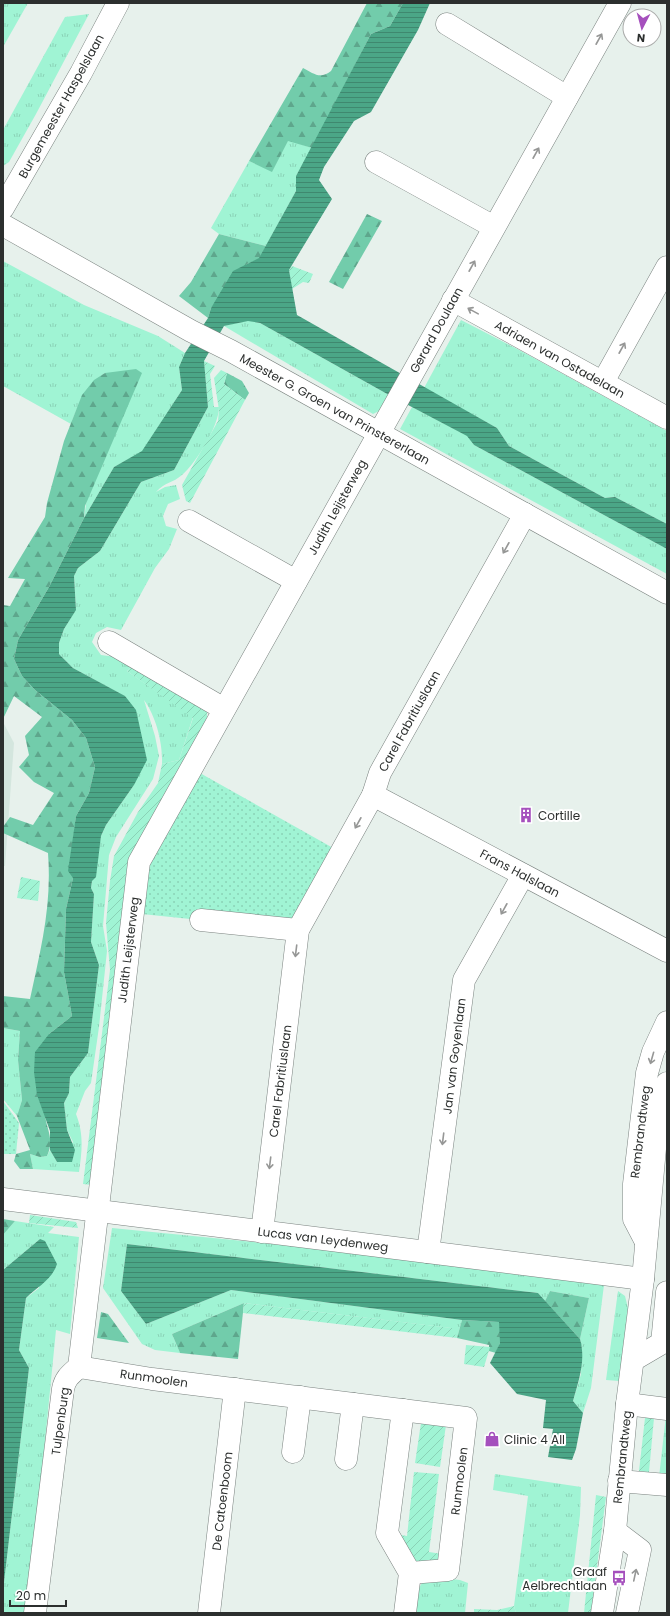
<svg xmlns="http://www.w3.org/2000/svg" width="670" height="1616" font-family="Poppins,sans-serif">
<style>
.built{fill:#d4e6de}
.grass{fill:url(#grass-tufts)}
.forest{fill:url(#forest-firs)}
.park{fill:url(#park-dots)}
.garden{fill:url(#garden-furrows)}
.water{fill:url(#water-rules)}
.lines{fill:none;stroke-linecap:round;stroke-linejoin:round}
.minor-casing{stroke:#7a827f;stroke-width:23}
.minor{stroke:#fff;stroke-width:22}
.oneway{stroke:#969796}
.labels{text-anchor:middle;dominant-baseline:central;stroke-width:4;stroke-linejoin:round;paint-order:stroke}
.street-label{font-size:12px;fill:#2c2f2e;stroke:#fff}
.poi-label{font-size:12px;fill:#2c2f2e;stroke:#fff;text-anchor:start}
</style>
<defs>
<pattern id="grass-tufts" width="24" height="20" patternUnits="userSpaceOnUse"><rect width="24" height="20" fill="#a0f4d4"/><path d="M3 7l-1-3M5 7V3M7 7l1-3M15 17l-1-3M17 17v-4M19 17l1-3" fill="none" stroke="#8ad2b6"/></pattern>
<pattern id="forest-firs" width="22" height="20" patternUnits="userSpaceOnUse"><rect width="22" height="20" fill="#72ccab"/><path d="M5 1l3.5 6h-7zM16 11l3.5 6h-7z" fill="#5ea68c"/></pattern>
<pattern id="park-dots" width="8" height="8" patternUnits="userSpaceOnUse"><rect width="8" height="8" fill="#a0f4d4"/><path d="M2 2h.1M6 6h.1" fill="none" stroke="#8ad2b6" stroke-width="1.8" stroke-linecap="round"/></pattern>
<pattern id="garden-furrows" width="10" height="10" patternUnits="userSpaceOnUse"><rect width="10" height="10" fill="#a0f4d4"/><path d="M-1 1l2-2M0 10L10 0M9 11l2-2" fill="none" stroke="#8ad2b6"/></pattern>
<pattern id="water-rules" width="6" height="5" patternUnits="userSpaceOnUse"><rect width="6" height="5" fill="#4ba687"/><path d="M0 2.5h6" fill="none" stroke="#3f886f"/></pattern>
</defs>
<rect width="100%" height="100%" fill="#e7f1ec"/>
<path class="built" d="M3,722L14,743L5,866H3Z"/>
<g class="grass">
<path d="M3,3H28L3,47Z"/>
<path d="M89,14L36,114L9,162L3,166V130L65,17Z"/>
<path d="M288,140L312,148L296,176V191L266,246L219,234L211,228L249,161L272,171Z"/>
<path d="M3,261L84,305L158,336L185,353L179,367L182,390L142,452L114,467L84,518L105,373C86,386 79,403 71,424L3,386Z"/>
<path d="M248,320L260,323L389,395L381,410L373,414L224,326Z"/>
<path d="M461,320L521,351L667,431V524L615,497L605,498L509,446L497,428L424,388Z"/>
<path d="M208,407H219C219,426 196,463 182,475C173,483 165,482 156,492L165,487L176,485L180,499L168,504L163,516L166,526L177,529L169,549L155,568L121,630L107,627L96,633L92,642L101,655L116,657L132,666L127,671L193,717L179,760L162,764C163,744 156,716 144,700L155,736L159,756L153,779L116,837L109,855L103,926L107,951L99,1027L91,1083L85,1091L76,1114C84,1134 82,1151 79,1172L33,1169L30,1154L40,1157L47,1156L50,1150L57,1162L73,1142L67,1130L64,1103L69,1093L70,1077L88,1053L99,965L91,942L94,894L91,888L92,881L101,836L106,825L134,785L126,697L73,668L59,654V643L64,629L76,609L74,576L78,568L100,551L141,482L174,470Z"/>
<path d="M412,407L468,436L474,445L667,549V574L400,429Z"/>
<path d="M3,1028L20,1031L18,1060L22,1100L17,1116L3,1099Z"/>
<path d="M15,1221L54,1227L48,1233L79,1237L70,1334L56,1330L28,1613H3V1591L29,1368L19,1350L26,1298L39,1288L40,1239L3,1270V1235Z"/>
<path d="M112,1228L353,1252L604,1285L591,1388L583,1413L573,1401L581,1374L582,1350L580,1339L589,1298L550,1291L545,1301L538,1293L127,1244L121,1291L146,1324L231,1290L462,1320L457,1338L451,1328L244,1303L172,1334L180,1353L155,1350L142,1344L103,1288Z"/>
<path d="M618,1291L625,1296L628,1308L619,1381L606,1380Z"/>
<path d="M666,1415H667V1478L659,1477Z"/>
<path d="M495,1474L581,1487L580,1515L568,1613H516L514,1606L528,1496L493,1490Z"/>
<path d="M442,1578L460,1580L468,1583L465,1613H414L416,1593L423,1581Z"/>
</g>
<g class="forest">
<path d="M367,3H403L390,26L371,34L312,148L288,141L272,172L249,161L303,68C313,73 320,80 331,71Z"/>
<path d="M367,214L382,221L343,289L329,282Z"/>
<path d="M219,234L266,246L259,259L247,264L211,308L208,318L179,296L191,282Z"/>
<path d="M136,369L142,373L85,506L84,518L49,587L18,640L14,659L22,676L35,690L72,720L86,738L95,767L89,793L76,816L73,842V878L66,909L64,972L72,1016L49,1034C48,1060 44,1088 45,1114C46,1129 55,1139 47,1156L40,1157L30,1154L33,1169H20L14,1161L16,1154L30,1150L17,1116L22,1100L18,1060L20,1031L3,1028V996L30,999C41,948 52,906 48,853L3,833V827L10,817L33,825L54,793L34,782L19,767L29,755L25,736L42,717L14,696L3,719V605L10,606L25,579L8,578L45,517L47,503L64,441L82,395L94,380L105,373Z"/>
<path d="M227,373L242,381L249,393L245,400L224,384Z"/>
<path d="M3,1219L15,1221L3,1235Z"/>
<path d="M550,1291L589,1298L580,1339L545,1301Z"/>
<path d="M244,1303L238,1359L180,1353L172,1334Z"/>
<path d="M101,1312L108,1314L129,1343L97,1338Z"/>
<path d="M462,1320L500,1322V1343L496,1353L489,1351V1345L457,1338Z"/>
</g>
<g class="park">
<path d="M191,768L342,853L298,930L132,913L137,870Z"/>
<path d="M3,1101L19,1123L16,1154H3Z"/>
</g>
<g class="garden">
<path d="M292,266L313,274L309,283L303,282L292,289L289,270Z"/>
<path d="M204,361L215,366L210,374L214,407H208Z"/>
<path d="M221,370L227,373L224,384L245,400L190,503L186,501L182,485L218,421L219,410L214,378Z"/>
<path d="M132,666L207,708V725L146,831L92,1185L83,1184L110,970L106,923L110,881L114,856L138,812L158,783L162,764L179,760L193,718L127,671Z"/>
<path d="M21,877L40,881L38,901L17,898Z"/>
<path d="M30,1215L76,1222L78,1228L29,1223Z"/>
<path d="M244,1303L452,1328L457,1338L243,1313Z"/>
<path d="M466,1345L490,1347L484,1367L464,1364Z"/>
<path d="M645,1418H654L649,1472L639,1471Z"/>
<path d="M421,1423L446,1425L440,1467L415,1463Z"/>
<path d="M414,1472L439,1474L429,1552L442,1554L440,1560L416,1565L395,1534L407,1536Z"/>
<path d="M596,1495L606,1497L591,1613H584Z"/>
<path d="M514,1606L516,1613H474V1609L497,1610Z"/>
</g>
<g class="water">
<path d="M403,3H430L418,30L371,112L354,121L324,167L319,180L332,199L289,270L297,315L497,428L509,446L605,498L615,497L667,524V549L474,445L467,436L389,395L260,323L248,321L224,326L204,361L208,407L174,470L141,482L100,551L78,568L74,576L76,610L64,629L59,643V654L73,668L125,696L136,710L147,760L134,785L106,825L101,836L96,877L92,881L91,888L94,894L91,942L99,965L88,1053L70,1077L69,1093L64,1103L67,1130L75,1150L72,1162H57L50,1150V1131L37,1095L34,1072L35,1052L49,1034L72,1016L64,972L66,909L73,878L68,871L76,816L89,793L95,767L86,738L72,720L35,690L22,676L14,659L18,640L49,587L84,518L114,467L142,451L182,390L179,367L185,353L208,318L211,308L233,271L259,258L296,191V176L371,34L390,26Z"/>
<path d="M40,1239L45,1241L57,1264C52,1280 37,1287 26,1298L19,1350L29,1368L3,1591V1270Z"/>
<path d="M127,1244L538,1293L580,1339C586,1360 579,1380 573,1401L583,1413L576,1449L572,1460L548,1457L553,1429L543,1428L546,1400L517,1394L490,1363L500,1343L499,1322L462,1320L231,1290L146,1324L121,1291Z"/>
</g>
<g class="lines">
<g class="minor-casing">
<g id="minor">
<path d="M447,24L567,97"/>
<path d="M376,162L494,227"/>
<path d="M3,208L81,73L118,3"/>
<path d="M3,225L191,331L231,351L667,593"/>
<path d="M453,300L667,418"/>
<path d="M603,382L667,267"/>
<path d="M189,521L296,581"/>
<path d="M109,642L224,709"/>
<path d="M373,795L667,951"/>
<path d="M201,920L298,930"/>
<path d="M3,1199L643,1279"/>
<path d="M262,1232L298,930L373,795L380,773L525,514"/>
<path d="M646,1242L634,1219V1184L647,1073L653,1052L667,1022"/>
<path d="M428,1252L464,980L523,875"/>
<path d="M633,1360L662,1343L667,1292"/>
<path d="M79,1367L152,1379L466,1418L448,1570L410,1573"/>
<path d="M627,1404L667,1409"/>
<path d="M403,1410L387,1533L410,1573L405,1613"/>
<path d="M293,1452L300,1397"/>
<path d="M346,1459L353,1404"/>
<path d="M619,1481L667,1485"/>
<path d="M615,1531L640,1550L627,1613"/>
<path d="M35,1613L63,1389C65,1378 71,1374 79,1367L139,862L620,3"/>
<path d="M209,1613L235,1389"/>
<path d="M602,1613L615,1531L627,1404L643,1279L658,1116L667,1083"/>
</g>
</g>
<use href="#minor" class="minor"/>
</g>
<defs><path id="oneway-shaft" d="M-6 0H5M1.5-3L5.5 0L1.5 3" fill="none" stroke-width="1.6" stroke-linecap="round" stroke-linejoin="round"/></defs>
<g class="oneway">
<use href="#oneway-shaft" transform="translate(599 39) rotate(-61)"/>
<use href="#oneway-shaft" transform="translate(536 153) rotate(-61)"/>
<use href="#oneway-shaft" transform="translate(472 266) rotate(-61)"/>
<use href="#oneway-shaft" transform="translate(473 311) rotate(-151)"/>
<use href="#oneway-shaft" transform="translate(622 348) rotate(-61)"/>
<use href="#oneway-shaft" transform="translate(506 548) rotate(119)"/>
<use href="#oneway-shaft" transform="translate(358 823) rotate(119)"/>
<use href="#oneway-shaft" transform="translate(504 909) rotate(119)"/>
<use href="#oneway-shaft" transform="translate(296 951) rotate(97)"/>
<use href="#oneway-shaft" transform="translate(652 1058) rotate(106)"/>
<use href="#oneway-shaft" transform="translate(443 1139) rotate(97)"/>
<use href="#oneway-shaft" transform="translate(270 1163) rotate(97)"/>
<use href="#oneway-shaft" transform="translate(635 1575) rotate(-78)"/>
</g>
<defs>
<g id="building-bare" transform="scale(1.2)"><path d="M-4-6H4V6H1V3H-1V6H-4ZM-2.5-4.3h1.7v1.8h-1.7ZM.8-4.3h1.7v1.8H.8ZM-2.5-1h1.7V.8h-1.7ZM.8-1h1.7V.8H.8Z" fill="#a550bd" stroke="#fff" stroke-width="2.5" paint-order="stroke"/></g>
<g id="shop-bare" transform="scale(1.2)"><path d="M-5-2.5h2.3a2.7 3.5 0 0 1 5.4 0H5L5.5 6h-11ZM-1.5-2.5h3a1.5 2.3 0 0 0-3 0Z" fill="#a550bd" stroke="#fff" stroke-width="2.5" paint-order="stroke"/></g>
<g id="bus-bare" transform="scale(1.2)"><path d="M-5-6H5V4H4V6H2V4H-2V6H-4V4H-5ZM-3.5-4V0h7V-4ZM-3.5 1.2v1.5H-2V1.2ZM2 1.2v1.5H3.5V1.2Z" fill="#a550bd" stroke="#fff" stroke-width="2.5" paint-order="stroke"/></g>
</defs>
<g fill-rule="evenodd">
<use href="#building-bare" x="526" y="815"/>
<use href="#shop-bare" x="492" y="1439"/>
<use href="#bus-bare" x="619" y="1578"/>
</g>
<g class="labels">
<g class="street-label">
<text transform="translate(61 106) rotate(-61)">Burgemeester Haspelslaan</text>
<text transform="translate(436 330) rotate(-61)">Gerard Doulaan</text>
<text transform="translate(560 359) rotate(29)">Adriaen van Ostadelaan</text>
<text transform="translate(335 409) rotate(29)">Meester G. Groen van Prinstererlaan</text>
<text transform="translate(337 507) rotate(-61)">Judith Leijsterweg</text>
<text transform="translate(409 721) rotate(-61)">Carel Fabritiuslaan</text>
<text transform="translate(520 873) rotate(28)">Frans Halslaan</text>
<text transform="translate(128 950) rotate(-83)">Judith Leijsterweg</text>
<text transform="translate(454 1056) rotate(-83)">Jan van Goyenlaan</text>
<text transform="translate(280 1081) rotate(-83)">Carel Fabritiuslaan</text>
<text transform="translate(640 1132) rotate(-83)">Rembrandtweg</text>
<text transform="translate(323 1239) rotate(7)">Lucas van Leydenweg</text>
<text transform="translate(154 1378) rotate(8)">Runmoolen</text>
<text transform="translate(60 1421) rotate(-82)">Tulpenburg</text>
<text transform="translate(622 1457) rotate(-84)">Rembrandtweg</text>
<text transform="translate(459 1481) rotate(-83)">Runmoolen</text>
<text transform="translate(222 1501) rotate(-83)">De Catoenboom</text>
</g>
<g class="poi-label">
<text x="538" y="815">Cortille</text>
<text x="504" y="1439">Clinic 4 All</text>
<text x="607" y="1571" text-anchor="end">Graaf<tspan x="607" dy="14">Aelbrechtlaan</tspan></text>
</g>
</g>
<rect width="670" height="1616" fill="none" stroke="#2c2f2e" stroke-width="8"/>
<g transform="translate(642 28) rotate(186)"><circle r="19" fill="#ffffff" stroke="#abacab"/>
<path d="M0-3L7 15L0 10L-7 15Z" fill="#a550bd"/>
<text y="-6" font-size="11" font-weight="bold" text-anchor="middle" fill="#2c2f2e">N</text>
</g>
<path d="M10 1600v6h56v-6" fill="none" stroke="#2c2f2e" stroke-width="2"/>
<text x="16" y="1600" font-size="12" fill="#2c2f2e" stroke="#ffffff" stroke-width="3" paint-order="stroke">20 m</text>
</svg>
